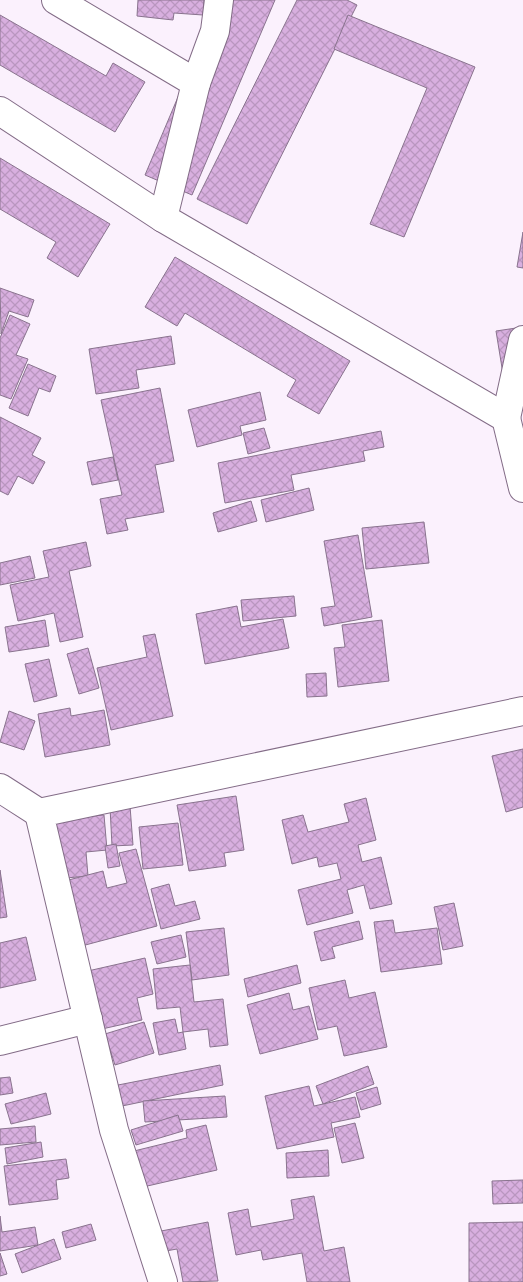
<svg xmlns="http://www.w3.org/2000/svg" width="523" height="1282" font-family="'Nunito Sans',sans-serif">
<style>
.building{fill:url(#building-cross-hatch);stroke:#89738e}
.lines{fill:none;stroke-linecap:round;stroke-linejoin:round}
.minor-casing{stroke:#836c87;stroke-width:30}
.minor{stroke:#fff;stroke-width:28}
</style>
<defs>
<pattern id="building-cross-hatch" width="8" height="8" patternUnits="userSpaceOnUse" patternTransform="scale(1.25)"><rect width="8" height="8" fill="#d8afdf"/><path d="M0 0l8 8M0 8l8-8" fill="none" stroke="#b996bf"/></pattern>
</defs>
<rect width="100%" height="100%" fill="#fbf1fd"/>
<g class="building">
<path d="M138,0H204L203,15L174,13L173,20L137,16Z"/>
<path d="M219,0H275L192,195L145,175Z"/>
<path d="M297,0H347L357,5L247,224L197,199Z"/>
<path d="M0,15L106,76L113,63L145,82L115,132L0,65Z"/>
<path d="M348,15L475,67L404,237L370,224L427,88L334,49Z"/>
<path d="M0,158L110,224L78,277L47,258L56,242L0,209Z"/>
<path d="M523,232V268L517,267Z"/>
<path d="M175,257L350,361L319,414L287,396L296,380L185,313L177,326L145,307Z"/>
<path d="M0,288L34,300L28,317L9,311L1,334Z"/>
<path d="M10,315L30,324L16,355L28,359L11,399L0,395V338Z"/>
<path d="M523,327L503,374L496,331Z"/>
<path d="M171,336L175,364L136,370L139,388L96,394L89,349Z"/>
<path d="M28,364L56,376L50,392L39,388L28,416L9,408Z"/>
<path d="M160,388L174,461L155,465L164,512L125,519L128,530L107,534L100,499L122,495L101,400Z"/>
<path d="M260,392L266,420L240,426L242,435L197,447L188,410Z"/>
<path d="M0,417L41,438L32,455L45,462L33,484L18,476L8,495L0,491Z"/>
<path d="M264,428L270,448L248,454L243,433Z"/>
<path d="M381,431L384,447L363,451L365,461L291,475L294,490L225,503L218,463Z"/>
<path d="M113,457L118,480L92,485L87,462Z"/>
<path d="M309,488L314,510L266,522L261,500Z"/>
<path d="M251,501L257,521L218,532L213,513Z"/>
<path d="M424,522L429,563L366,569L362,528Z"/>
<path d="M358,535L372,617L324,626L321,608L335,606L324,541Z"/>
<path d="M86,542L91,566L69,571L83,637L60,642L54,613L18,621L10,585L49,577L43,551Z"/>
<path d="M30,556L35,578L0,585V563Z"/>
<path d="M294,596L296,616L243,621L241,600Z"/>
<path d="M237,606L241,627L283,619L289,648L205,664L196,614Z"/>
<path d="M45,620L49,646L9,652L5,627Z"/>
<path d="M382,620L389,681L338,687L334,648L345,647L342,625Z"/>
<path d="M155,634L173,716L111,730L97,668L147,657L143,636Z"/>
<path d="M88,648L99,688L79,694L67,654Z"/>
<path d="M49,659L57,696L34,702L25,664Z"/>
<path d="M326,673L327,696L307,697L306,674Z"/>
<path d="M70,708L71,716L104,710L110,745L45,757L38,714Z"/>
<path d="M9,711L35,721L24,750L0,742Z"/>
<path d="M523,749V807L506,812L492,756Z"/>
<path d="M236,796L244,850L224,853L226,866L189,871L177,805Z"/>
<path d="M366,798L376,840L358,845L362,862L381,857L392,904L370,909L364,885L347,890L353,913L307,925L298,890L341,879L337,863L319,867L317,857L292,864L282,820L303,815L308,832L349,822L344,804Z"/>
<path d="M130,806L133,845L112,846L110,807Z"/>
<path d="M104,815L107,850L86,852L88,876L55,879L49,820Z"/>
<path d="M178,823L183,865L143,869L139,827Z"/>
<path d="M116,844L120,866L108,868L105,846Z"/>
<path d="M136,849L157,926L74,948L57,883L103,871L107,888L127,883L119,853Z"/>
<path d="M0,870L7,917L0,918Z"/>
<path d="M169,884L175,906L195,901L200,919L161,929L151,889Z"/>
<path d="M454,903L463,946L443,950L434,907Z"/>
<path d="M393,920L395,933L437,928L442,964L381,972L374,922Z"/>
<path d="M359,921L363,939L332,947L335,958L321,961L314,932Z"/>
<path d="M224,928L229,975L192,980L186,932Z"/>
<path d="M181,935L186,957L157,964L151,942Z"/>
<path d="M26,937L36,980L0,988V943Z"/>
<path d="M145,958L153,994L137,998L142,1020L93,1031L79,973Z"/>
<path d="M190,965L194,1002L223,999L228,1045L210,1047L208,1029L183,1032L180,1007L157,1009L153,969Z"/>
<path d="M297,965L301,983L248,997L244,979Z"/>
<path d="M345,980L349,998L375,992L387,1047L344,1056L337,1026L318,1030L309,988Z"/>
<path d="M289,993L293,1010L309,1006L318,1039L260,1054L247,1005Z"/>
<path d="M175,1019L178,1033L183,1032L186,1049L159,1055L153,1023Z"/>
<path d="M144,1022L154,1053L115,1065L105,1034Z"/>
<path d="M220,1065L223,1085L122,1106L118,1085Z"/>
<path d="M368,1066L374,1084L323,1104L316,1086Z"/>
<path d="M10,1077L13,1093L0,1095V1078Z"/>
<path d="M309,1086L314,1106L355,1097L360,1117L331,1123L334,1137L277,1149L265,1096Z"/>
<path d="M377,1087L381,1104L361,1110L356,1093Z"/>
<path d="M46,1093L51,1114L11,1124L5,1104Z"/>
<path d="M225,1096L227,1117L145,1122L143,1101Z"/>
<path d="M178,1115L183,1131L136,1145L131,1130Z"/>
<path d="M355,1123L364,1158L342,1163L334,1128Z"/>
<path d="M206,1125L217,1170L143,1187L134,1151L187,1138L186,1130Z"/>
<path d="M35,1126L36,1142L0,1145V1129Z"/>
<path d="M41,1142L43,1157L7,1164L5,1148Z"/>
<path d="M328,1150L329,1176L287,1178L286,1153Z"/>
<path d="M66,1159L69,1178L56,1180L58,1199L9,1205L4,1166Z"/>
<path d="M523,1180V1203L493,1204L492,1181Z"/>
<path d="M314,1196L324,1251L344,1247L350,1282H307L302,1253L263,1260L261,1250L236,1255L228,1213L248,1209L251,1227L294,1219L291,1200Z"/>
<path d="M0,1216L2,1232L35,1227L38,1245L0,1251Z"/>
<path d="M208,1222L218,1281L183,1282L177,1249L160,1252L156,1232Z"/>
<path d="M523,1222V1282H469V1223Z"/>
<path d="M91,1224L96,1240L66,1248L62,1232Z"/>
<path d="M54,1239L61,1259L22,1273L15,1254Z"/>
<path d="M0,1253L7,1274L0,1276Z"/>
</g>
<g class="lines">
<g class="minor-casing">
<g id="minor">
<path d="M56,0L196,83"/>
<path d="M0,111L163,218L506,418L523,488"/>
<path d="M163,218L196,83L215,31L219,0"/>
<path d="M506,418L523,340"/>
<path d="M0,788L39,813"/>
<path d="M0,1041L88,1019"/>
<path d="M163,1282L114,1130L39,813L523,711"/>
</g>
</g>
<use href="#minor" class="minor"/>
</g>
</svg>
